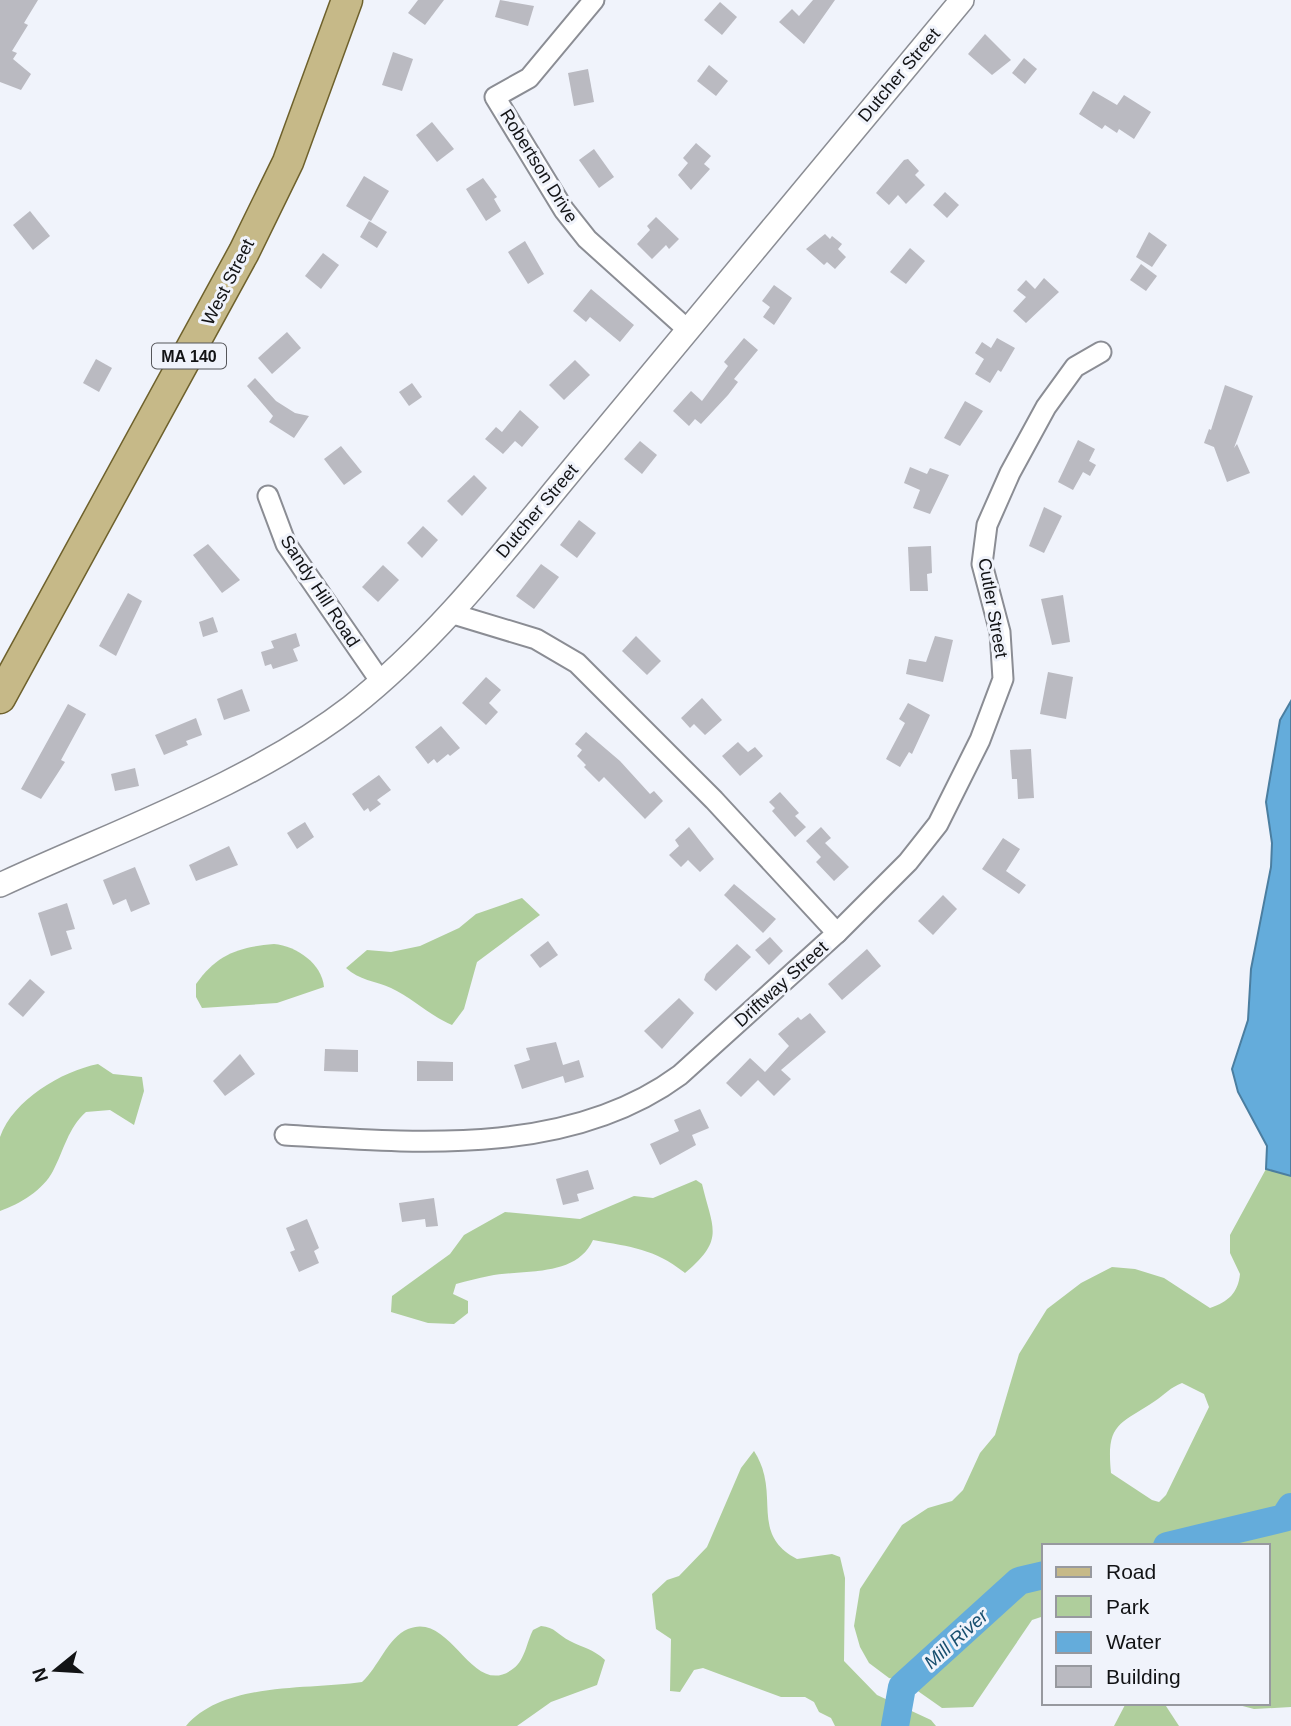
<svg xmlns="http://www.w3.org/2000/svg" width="1291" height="1726" font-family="Arial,sans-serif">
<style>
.green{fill:#afce9c;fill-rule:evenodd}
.water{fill:#64acdb;stroke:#4b7ea0;stroke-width:2}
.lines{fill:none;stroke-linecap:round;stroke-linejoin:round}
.river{stroke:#64acdb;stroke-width:28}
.building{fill:#babac1}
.minor-casing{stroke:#8b8d94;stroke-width:23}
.tertiary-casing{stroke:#8b8d94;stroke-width:26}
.primary-casing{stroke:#6e612c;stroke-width:33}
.minor{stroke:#fff;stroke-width:19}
.tertiary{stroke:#fff;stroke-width:23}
.primary{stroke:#c6b988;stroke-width:30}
.labels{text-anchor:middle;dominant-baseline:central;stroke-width:6;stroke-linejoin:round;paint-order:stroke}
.shield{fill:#f0f3fb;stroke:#55565a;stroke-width:2}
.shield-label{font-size:16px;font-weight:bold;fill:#121315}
.street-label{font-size:18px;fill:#121315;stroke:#f0f3fb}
.water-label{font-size:19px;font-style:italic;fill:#184f6f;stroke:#f0f3fb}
</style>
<rect width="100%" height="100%" fill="#f0f3fb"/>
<g class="green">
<path d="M522,898L540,915L477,962L464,1009L452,1025C430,1016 413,998 391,988C375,981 359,980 346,968L367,950L391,952L420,946L459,928L476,914Z"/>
<path d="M274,944C297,946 322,964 324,987L277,1003L202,1008L196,997V984C217,954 239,947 274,944Z"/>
<path d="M98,1064L113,1074L142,1077L144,1091L134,1125L110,1110L86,1112C68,1128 64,1150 53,1171C43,1190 20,1204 0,1211V1137C13,1100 62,1071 98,1064Z"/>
<path d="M1266,1169L1291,1176V1707L1254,1709L1231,1703H1268V1546H1044V1616L1032,1620L973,1707L942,1708L905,1682L889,1678L869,1663L860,1647L854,1626L860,1589L902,1525L928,1508L952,1501L963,1490L980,1453L995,1435L1019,1354L1047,1309L1081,1283L1112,1267L1135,1269L1164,1278L1210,1308C1228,1302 1238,1293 1240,1274L1230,1253V1235ZM1182,1383L1204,1394L1209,1407L1166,1495L1159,1502L1152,1500L1111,1473C1106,1423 1119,1425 1155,1401C1164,1395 1171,1387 1182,1383Z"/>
<path d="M696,1180L702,1184C713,1230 725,1239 685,1273C655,1249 632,1247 593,1240C576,1278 523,1269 489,1276C478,1278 467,1281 456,1284L453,1294L468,1301V1313L454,1324L428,1323L391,1312L392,1296L450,1254L464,1235L505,1212L580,1219L634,1196L653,1198Z"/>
<path d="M754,1451C782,1494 748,1533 797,1559L832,1554L840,1557L845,1578L844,1661L877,1695L931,1720L936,1726H835L831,1718L819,1712L814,1702L805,1697H781L703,1668L694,1670L680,1692L670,1691L671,1639L656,1629L652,1594L667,1580L679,1576L707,1547L741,1468Z"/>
<path d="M541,1626C555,1627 558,1635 570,1641C584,1648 593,1649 605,1660L597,1685L551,1702L517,1726H186C224,1681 310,1690 362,1682C378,1668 388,1637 408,1629C452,1610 472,1702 514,1668C525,1660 527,1641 533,1630Z"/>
<path d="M1126,1703H1164L1179,1726H1114Z"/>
</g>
<path class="water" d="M1291,701V1176L1266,1169L1267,1146L1238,1092L1232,1069L1248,1020L1251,969L1271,867L1272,843L1266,802L1269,784L1280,720Z"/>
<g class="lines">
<g class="river">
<path d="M1167,1546L1284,1518L1291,1507"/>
<path d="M895,1726L902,1687L1019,1581L1044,1575"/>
</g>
</g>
<g class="building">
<path d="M0,0H38L24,23L28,25L12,51L17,53L13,59L31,74L21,90L0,82Z"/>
<path d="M418,0H444L425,25L408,13Z"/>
<path d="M500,0L534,6L528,26L495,17Z"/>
<path d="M813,0H835L804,44L779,22L792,9L799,16Z"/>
<path d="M720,2L737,17L722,35L704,20Z"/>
<path d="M985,34L1011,60L992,75L968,54Z"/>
<path d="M393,52L413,59L402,91L382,85Z"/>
<path d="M1024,58L1037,69L1025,84L1012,73Z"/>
<path d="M709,65L728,81L716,96L697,81Z"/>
<path d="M588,69L594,102L574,106L568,73Z"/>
<path d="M1093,91L1117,105L1124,95L1151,112L1134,139L1119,129L1117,133L1105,125L1102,129L1079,114Z"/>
<path d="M432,122L454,149L437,162L416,135Z"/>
<path d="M696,143L711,156L704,164L710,169L691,190L678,175L688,163L683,158Z"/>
<path d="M594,149L614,177L599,188L579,160Z"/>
<path d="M908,159L919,171L915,175L925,185L906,204L898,195L889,205L876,193L904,160Z"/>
<path d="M364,176L389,191L371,221L346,206Z"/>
<path d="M483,178L497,197L494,199L501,211L486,221L466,189Z"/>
<path d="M945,192L959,205L947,218L933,205Z"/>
<path d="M30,211L50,236L33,250L13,225Z"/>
<path d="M656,217L679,239L669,249L666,245L652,259L637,244L650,230L647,226Z"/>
<path d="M369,221L387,232L377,248L360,237Z"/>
<path d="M1149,232L1167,245L1152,267L1136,257Z"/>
<path d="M825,234L830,239L832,236L842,244L838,249L846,257L835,269L827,262L824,265L806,249Z"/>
<path d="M525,241L544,274L528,284L508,252Z"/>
<path d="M910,248L925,261L906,284L890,272Z"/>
<path d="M323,253L339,265L321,289L305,276Z"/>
<path d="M1141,264L1157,276L1146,291L1130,280Z"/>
<path d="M1044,278L1059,292L1026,323L1013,311L1026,297L1017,290L1026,280L1035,289Z"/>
<path d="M774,285L792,298L774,325L763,317L770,307L762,301Z"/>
<path d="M591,289L634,325L620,342L590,317L586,322L573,311Z"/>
<path d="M287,332L301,348L272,374L258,358Z"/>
<path d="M744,338L758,350L734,379L738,382L728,395L701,424L695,419L689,426L673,411L691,391L702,401L728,366L724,362Z"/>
<path d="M997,338L1015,348L1001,372L998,370L990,383L975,374L984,359L975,353L982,342L991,348Z"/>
<path d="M96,359L112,368L99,392L83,383Z"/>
<path d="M575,360L590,375L564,400L549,385Z"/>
<path d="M255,378L276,401L295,413L309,416L294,438L269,422L273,416L247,386Z"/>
<path d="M412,383L422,397L409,406L399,392Z"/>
<path d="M1225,385L1253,396L1234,448L1237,444L1250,473L1227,482L1214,447L1204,443L1209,429L1211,430Z"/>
<path d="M965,401L983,411L960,446L944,438Z"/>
<path d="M520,410L539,427L522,447L515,441L503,454L485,439L496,427L502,432Z"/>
<path d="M1078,440L1095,449L1089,461L1096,465L1090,476L1083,472L1073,490L1058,482Z"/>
<path d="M640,441L657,455L642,474L624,459Z"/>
<path d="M341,446L362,472L344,485L324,459Z"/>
<path d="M910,467L927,474L930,468L949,475L930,514L913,508L920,490L904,483Z"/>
<path d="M474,475L487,488L462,516L447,501Z"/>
<path d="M1044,507L1062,516L1044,553L1029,546Z"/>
<path d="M579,520L596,533L577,558L560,545Z"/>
<path d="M423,526L438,540L422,558L407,543Z"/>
<path d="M208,544L240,580L222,593L193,555Z"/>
<path d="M931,546L932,573L927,574L928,591H910L908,547Z"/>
<path d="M541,564L559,577L534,609L516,596Z"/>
<path d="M383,565L399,580L378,602L362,587Z"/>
<path d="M128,593L142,601L116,656L99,646Z"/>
<path d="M1063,595L1070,642L1052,645L1041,599Z"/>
<path d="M213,617L218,632L203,637L199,622Z"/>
<path d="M296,633L300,646L293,649L298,661L273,669L271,664L265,666L261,652L274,648L271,641Z"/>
<path d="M636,636L661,661L647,675L622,651Z"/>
<path d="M935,636L953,640L943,682L906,674L909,659L926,662Z"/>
<path d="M1048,672L1073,677L1066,719L1040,714Z"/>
<path d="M486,677L501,690L489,703L498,712L486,725L462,703Z"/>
<path d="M242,689L250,711L224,720L217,699Z"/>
<path d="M702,698L722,720L705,735L694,724L690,728L681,718Z"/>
<path d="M908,703L930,715L912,754L909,752L900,767L886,759L905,723L899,719Z"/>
<path d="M68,704L86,714L61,760L65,762L41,799L21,789Z"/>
<path d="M196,718L202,735L186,741L188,745L164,755L155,735Z"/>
<path d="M441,726L460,748L450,756L448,754L437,763L434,759L428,764L415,747Z"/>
<path d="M586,732L620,761L650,794L654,791L663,801L645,819L604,777L599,782L584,767L586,765L577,756L582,750L575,744Z"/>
<path d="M738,742L748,752L755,747L763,756L740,776L722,756Z"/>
<path d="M1031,749L1034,798L1018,799L1017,779H1012L1010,750Z"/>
<path d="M135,768L139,786L115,791L111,774Z"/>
<path d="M379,775L391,790L377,800L381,804L370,812L368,808L364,811L352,794Z"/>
<path d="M780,792L799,813L795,816L806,827L795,837L772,811L775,808L769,802Z"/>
<path d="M305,822L314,837L297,849L287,833Z"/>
<path d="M689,827L714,859L700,872L688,860L681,867L669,855L679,846L675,840Z"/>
<path d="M821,827L831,838L825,843L849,867L834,881L816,862L821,857L806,841Z"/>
<path d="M1003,838L1020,849L1006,871L1026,885L1019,894L982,869Z"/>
<path d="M229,846L238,865L196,881L189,865Z"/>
<path d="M135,867L150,904L131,912L126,899L113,905L103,880Z"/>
<path d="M734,884L776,919L763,933L724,895Z"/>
<path d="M943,895L957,909L933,935L918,921Z"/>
<path d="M67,903L75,929L66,931L72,949L51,956L38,913Z"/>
<path d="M770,937L783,951L769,965L755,950Z"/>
<path d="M548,941L558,955L540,968L530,955Z"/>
<path d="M737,944L751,957L716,991L704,980L706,974Z"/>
<path d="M867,949L881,966L842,1000L828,984Z"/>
<path d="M30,979L45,992L23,1017L8,1004Z"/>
<path d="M679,998L694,1013L662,1049L644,1031Z"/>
<path d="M810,1013L826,1032L781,1070L791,1079L774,1096L758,1080L741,1097L726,1083L750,1058L765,1072L789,1046L778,1034L798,1017L801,1020Z"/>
<path d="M556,1042L563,1065L579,1060L584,1077L565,1083L563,1076L522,1089L514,1065L530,1060L526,1048Z"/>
<path d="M325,1049L358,1050V1072L324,1071Z"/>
<path d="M240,1054L255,1074L225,1096L213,1081Z"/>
<path d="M417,1061L453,1062V1081H417Z"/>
<path d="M700,1109L709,1128L692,1135L696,1145L660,1165L650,1144L679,1131L674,1120Z"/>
<path d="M588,1170L594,1189L577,1194L579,1201L563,1205L556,1179Z"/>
<path d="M434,1198L438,1226L426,1227L425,1219L402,1222L399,1203Z"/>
<path d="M307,1219L319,1248L314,1251L319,1263L299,1272L290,1252L295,1250L286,1228Z"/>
</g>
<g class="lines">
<g class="minor-casing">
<g id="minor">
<path d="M594,0L529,78L495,97L564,210L587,239L688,330"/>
<path d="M268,496L286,544L381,682"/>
<path d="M837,933L908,862L938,824L980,740L1003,679L1000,632L982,564L987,525L1010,473L1046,407L1075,367L1101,352"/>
<path d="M285,1135C415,1143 569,1157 680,1075L837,933L714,800L577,663L536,639L450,613"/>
</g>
</g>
<g class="tertiary-casing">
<path id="tertiary" d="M0,885C114,832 251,784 351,707C445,633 518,533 595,442C718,295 839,147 962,0"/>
</g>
<g class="primary-casing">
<path id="primary" d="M0,698L244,252L288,162L347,0"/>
</g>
<use href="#minor" class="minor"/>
<use href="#tertiary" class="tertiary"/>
<use href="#primary" class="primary"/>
</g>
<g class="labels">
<rect class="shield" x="152" y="343.5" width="74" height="25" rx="5"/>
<g class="shield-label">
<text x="189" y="356">MA 140</text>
</g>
<g class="street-label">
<text transform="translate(899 75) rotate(-50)">Dutcher Street</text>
<text transform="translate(539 166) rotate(58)">Robertson Drive</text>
<text transform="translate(228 282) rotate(-63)">West Street</text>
<text transform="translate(537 511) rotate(-50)">Dutcher Street</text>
<text transform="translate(320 591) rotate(57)">Sandy Hill Road</text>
<text transform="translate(993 608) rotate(80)">Cutler Street</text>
<text transform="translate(781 984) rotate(-42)">Driftway Street</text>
</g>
<g class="water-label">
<text transform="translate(956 1639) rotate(-42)">Mill River</text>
</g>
</g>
<rect x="1042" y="1544" width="228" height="161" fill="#f0f3fb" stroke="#97999f" stroke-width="2"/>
<rect x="1056" y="1567" width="35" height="10" fill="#c6b988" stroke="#97999f" stroke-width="2"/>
<text x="1106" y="1579" font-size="21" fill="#121315">Road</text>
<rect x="1056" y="1596" width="35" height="21" fill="#afce9c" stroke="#97999f" stroke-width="2"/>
<text x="1106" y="1614" font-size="21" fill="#121315">Park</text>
<rect x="1056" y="1632" width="35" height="21" fill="#64acdb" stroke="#97999f" stroke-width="2"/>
<text x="1106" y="1649" font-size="21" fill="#121315">Water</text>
<rect x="1056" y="1666" width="35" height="21" fill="#babac1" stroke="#97999f" stroke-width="2"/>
<text x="1106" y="1684" font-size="21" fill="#121315">Building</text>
<g transform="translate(56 1670) rotate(252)" stroke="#f0f3fb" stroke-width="5" paint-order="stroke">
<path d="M0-5L12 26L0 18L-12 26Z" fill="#121315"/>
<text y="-10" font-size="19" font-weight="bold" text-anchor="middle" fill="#121315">N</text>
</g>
</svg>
